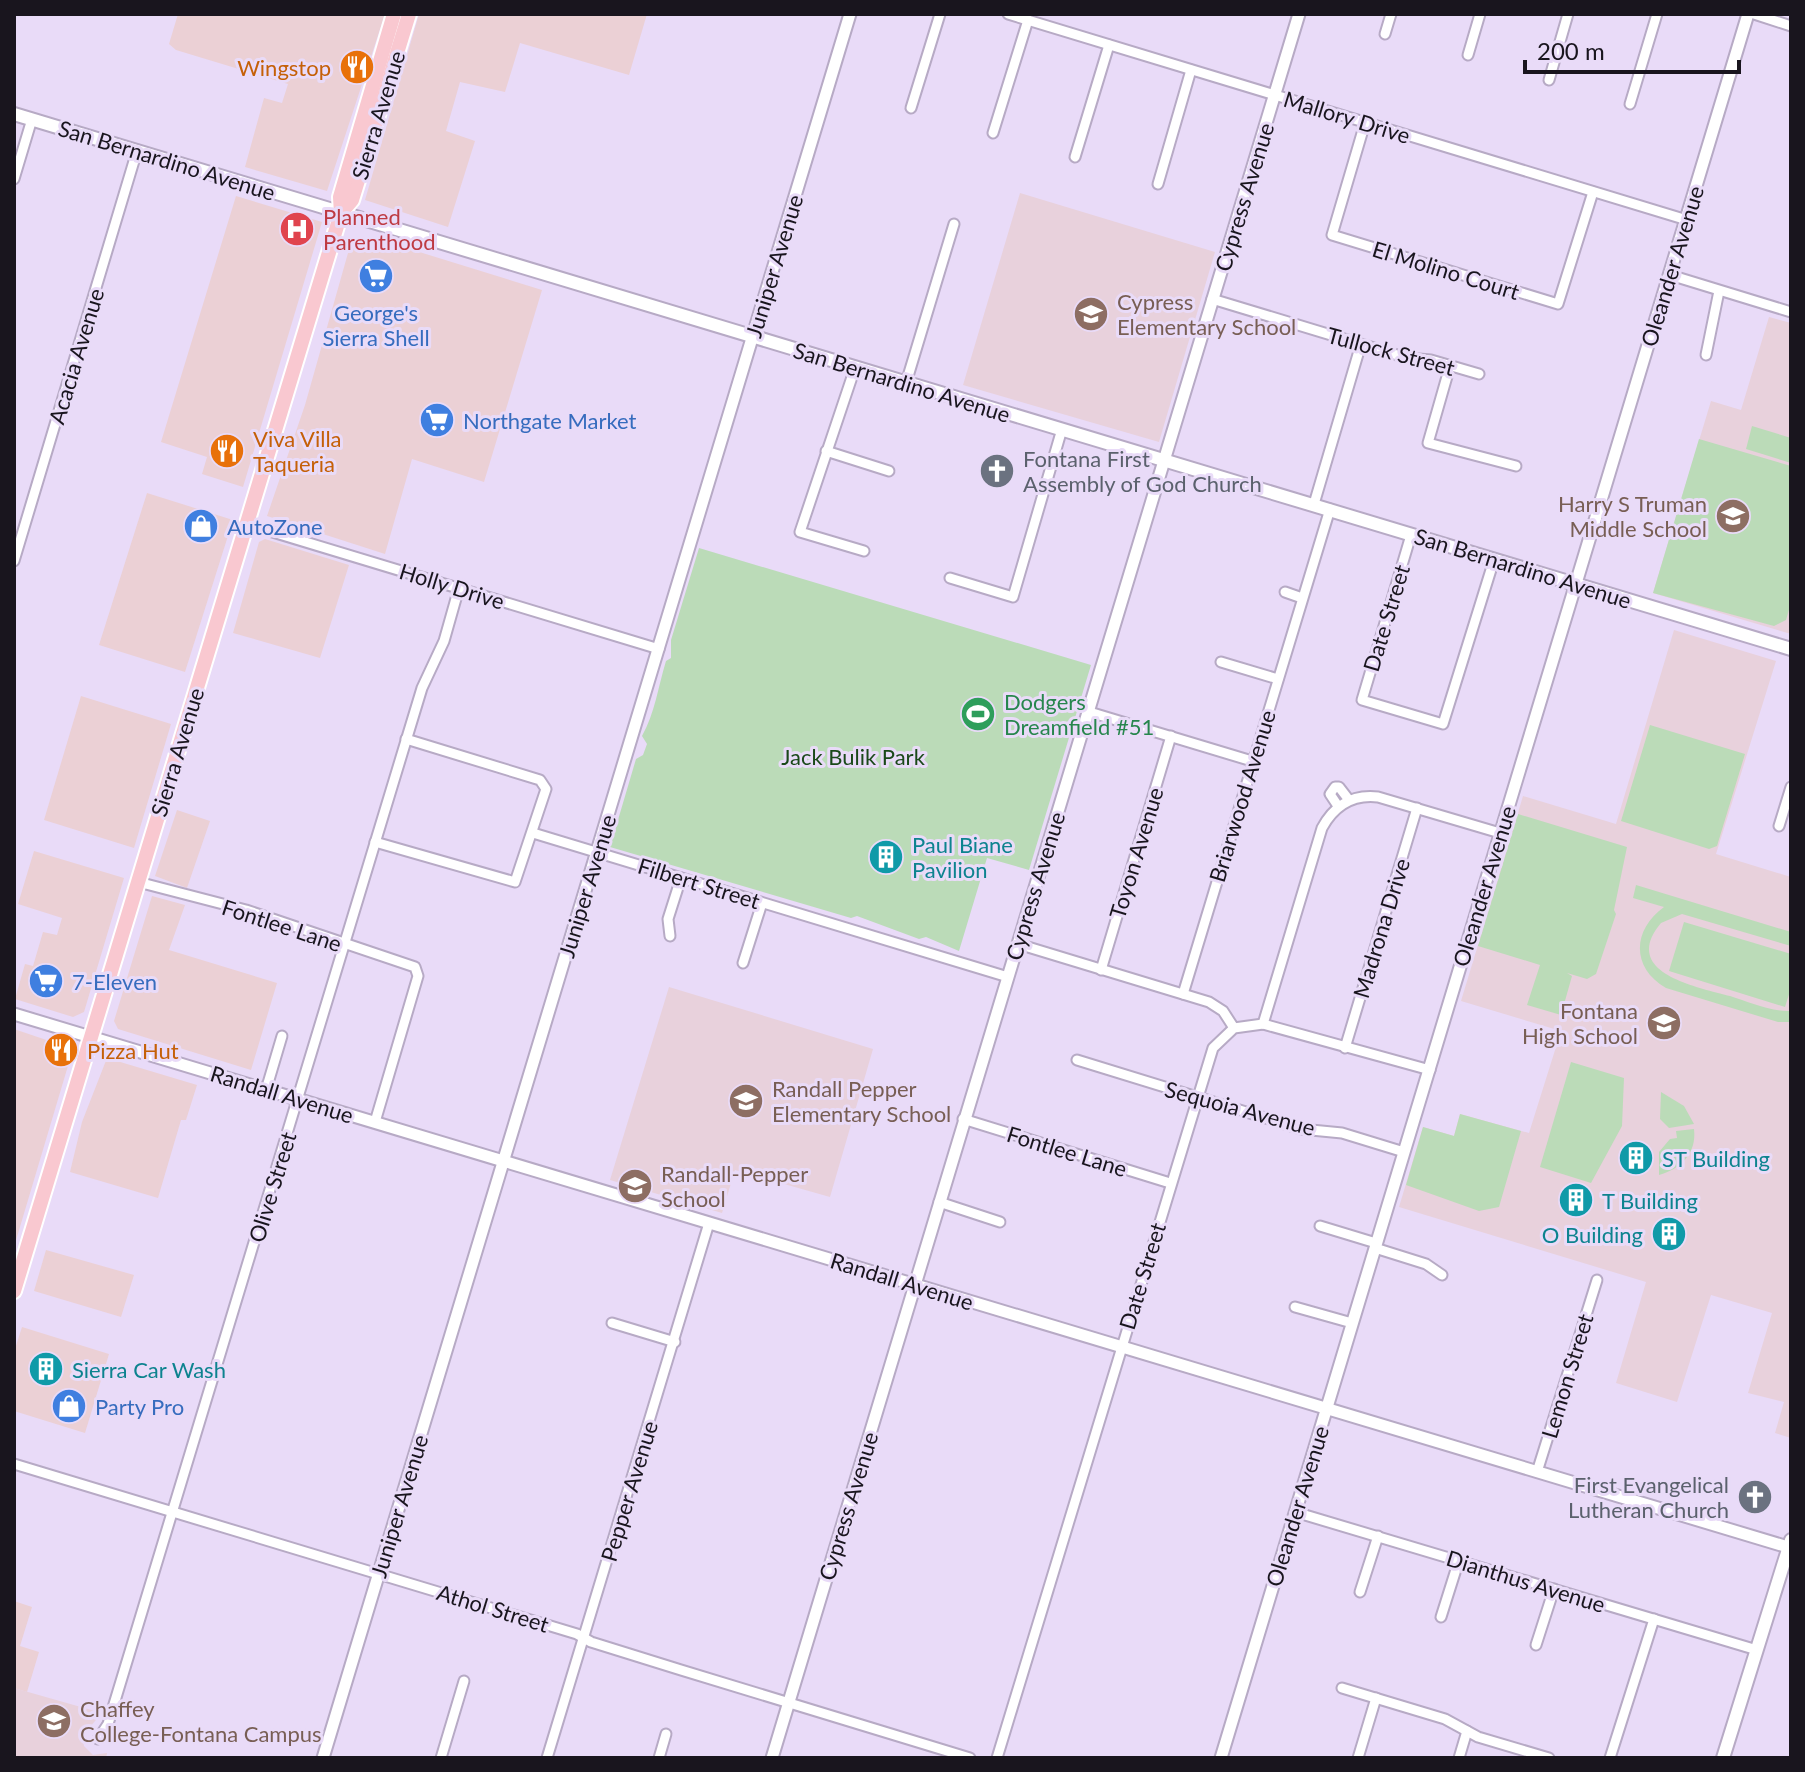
<svg xmlns="http://www.w3.org/2000/svg" width="1805" height="1772" font-family="Lato,sans-serif">
<style>
.commercial{fill:#ebd0d5}
.education{fill:#e8d1dc}
.green{fill:#bbdbb8}
.lines{fill:none;stroke-linecap:round;stroke-linejoin:round}
.minor-casing{stroke:#b7aac5;stroke-width:13}
.tertiary-casing{stroke:#b7aac5;stroke-width:15}
.secondary-casing{stroke:#b7aac5;stroke-width:16}
.primary-casing{stroke:#fff;stroke-width:18}
.minor{stroke:#fff;stroke-width:9}
.tertiary{stroke:#fff;stroke-width:11}
.secondary{stroke:#fff;stroke-width:12}
.primary{stroke:#f9c8d0;stroke-width:14}
.labels{text-anchor:middle;dominant-baseline:central;stroke-width:6;stroke-linejoin:round;paint-order:stroke}
.food-label{font-size:22px;fill:#c56008;stroke:#e9dbf8;text-anchor:start}
.street-label{font-size:22px;fill:#19151e;stroke:#e9dbf8}
.health-label{font-size:22px;fill:#be3a42;stroke:#e9dbf8;text-anchor:start}
.education-label{font-size:22px;fill:#785e54;stroke:#e9dbf8;text-anchor:start}
.shop-label{font-size:22px;fill:#366cbe;stroke:#e9dbf8;text-anchor:start}
.worship-label{font-size:22px;fill:#5b616d;stroke:#e9dbf8;text-anchor:start}
.leisure-label{font-size:22px;fill:#27864d;stroke:#e9dbf8;text-anchor:start}
.park-label{font-size:22px;fill:#1a4919;stroke:#e9dbf8}
.culture-label{font-size:22px;fill:#0d838f;stroke:#e9dbf8;text-anchor:start}
</style>
<rect width="100%" height="100%" fill="#e9dbf8"/>
<g class="commercial">
<path d="M178,14H385L327,191L245,167L264,98L282,103L288,84L176,50L169,44Z"/>
<path d="M419,14H647L629,75L520,43L505,92L460,82L446,131L475,141L448,227L365,200Z"/>
<path d="M236,196L322,222L243,487L202,474L207,457L161,442Z"/>
<path d="M371,237L542,290L484,482L412,459L385,554L267,516L305,405L350,246Z"/>
<path d="M147,493L233,520L185,672L99,645Z"/>
<path d="M265,539L349,565L320,658L233,633L259,542Z"/>
<path d="M81,696L171,724L134,848L44,820Z"/>
<path d="M177,810L210,821L187,888L155,876Z"/>
<path d="M34,851L124,878L84,1012L73,1017L15,999L25,964L33,966L43,932L57,935L62,918L18,904Z"/>
<path d="M152,896L185,905L169,950L277,983L251,1070L118,1029L114,1021Z"/>
<path d="M14,1029L73,1049L14,1247Z"/>
<path d="M107,1058L197,1085L186,1120H181L158,1198L70,1172L82,1122Z"/>
<path d="M46,1250L134,1275L121,1317L34,1291Z"/>
<path d="M22,1327L109,1354L85,1433L14,1411V1352Z"/>
<path d="M14,1601L32,1607L20,1646L39,1652L27,1692L14,1688Z"/>
</g>
<g class="education">
<path d="M1020,193L1215,252L1159,442L963,385Z"/>
<path d="M1769,317L1791,323V634L1653,593L1711,401L1741,410Z"/>
<path d="M1674,630L1776,661L1716,854L1791,877V1438L1775,1433L1784,1402L1748,1393L1772,1313L1711,1295L1677,1402L1616,1383L1646,1282L1399,1207L1423,1127L1454,1136L1460,1114L1529,1133L1561,1031L1461,1001L1523,796L1616,824Z"/>
<path d="M669,987L873,1049L830,1197L735,1170L722,1213L610,1180Z"/>
<path d="M14,1688L102,1713L82,1736L84,1746L93,1755L107,1753L106,1758H14Z"/>
</g>
<g class="green">
<path d="M1752,426L1791,438V463L1746,449Z"/>
<path d="M1699,439L1791,466V603L1786,620L1774,626L1653,593Z"/>
<path d="M699,548L1091,665L1029,870L987,858L959,951L926,937L919,939L857,916L851,918L610,847L636,759L643,755L647,744L642,736C655,713 658,687 666,661L671,658V640Z"/>
<path d="M1650,725L1745,754L1717,846L1709,849L1621,821Z"/>
<path d="M1518,814L1627,847L1614,910L1616,914L1596,974L1587,979L1567,973L1572,976L1561,1015L1527,1005L1540,965L1478,946Z"/>
<path d="M1636,885L1791,932V946L1682,914L1661,923C1619,973 1698,987 1730,996C1749,1002 1771,1012 1791,1011V1022H1778L1666,988C1631,968 1632,930 1664,907L1633,898Z"/>
<path d="M1684,922L1791,954V988L1785,1007L1669,971Z"/>
<path d="M1571,1062L1624,1078L1622,1126L1591,1183L1540,1167Z"/>
<path d="M1661,1092L1684,1106L1694,1124L1669,1128L1660,1119Z"/>
<path d="M1460,1114L1521,1131L1499,1207L1479,1211L1406,1185L1423,1127L1454,1136Z"/>
<path d="M1694,1129C1697,1153 1681,1169 1659,1175V1152L1670,1139L1677,1138L1676,1131Z"/>
</g>
<g class="lines">
<g class="minor-casing">
<g id="minor">
<path d="M1008,14L1687,220"/>
<path d="M1754,14L1791,26"/>
<path d="M1385,34L1391,14"/>
<path d="M1468,55L1480,14"/>
<path d="M1549,80L1568,14"/>
<path d="M1630,104L1657,14"/>
<path d="M911,108L940,14"/>
<path d="M1365,123L1332,235L1558,304L1593,192"/>
<path d="M993,133L1028,20"/>
<path d="M1075,157L1109,45"/>
<path d="M14,179L32,119"/>
<path d="M1158,184L1191,70"/>
<path d="M1670,275L1791,312"/>
<path d="M1212,299L1407,358L1431,360L1479,374"/>
<path d="M1706,355L1719,291"/>
<path d="M1450,366L1428,443L1516,466"/>
<path d="M855,368L800,532L864,551"/>
<path d="M906,383L954,224"/>
<path d="M826,451L889,471"/>
<path d="M1314,504L1361,344"/>
<path d="M246,524L659,649"/>
<path d="M1411,535L1362,700L1443,724L1494,560"/>
<path d="M14,561L137,151"/>
<path d="M950,578L1013,597L1062,429"/>
<path d="M1285,592L1302,598"/>
<path d="M1221,662L1278,679"/>
<path d="M1086,711L1252,761"/>
<path d="M1338,806L1330,794L1335,787H1339L1349,800"/>
<path d="M1779,826L1791,787"/>
<path d="M533,833L1008,977"/>
<path d="M375,842L515,882L546,789L540,780L406,739"/>
<path d="M138,882L246,910L415,967L418,976L375,1122"/>
<path d="M670,936L668,919L681,878"/>
<path d="M1018,944L1209,1002L1223,1011L1234,1028"/>
<path d="M743,963L762,903"/>
<path d="M1101,970L1171,736"/>
<path d="M1183,994L1330,509"/>
<path d="M1263,1024L1322,828C1334,806 1352,794 1378,797L1500,833"/>
<path d="M1345,1048L1417,808"/>
<path d="M1077,1060L1301,1129L1342,1133L1404,1152"/>
<path d="M266,1090L282,1036"/>
<path d="M963,1119L1170,1183"/>
<path d="M939,1202L1000,1222"/>
<path d="M1320,1226L1376,1243"/>
<path d="M1375,1248L1426,1264L1442,1275"/>
<path d="M1295,1307L1352,1323"/>
<path d="M612,1323L675,1342"/>
<path d="M14,1464L577,1634L591,1642L681,1670L970,1758"/>
<path d="M1537,1472L1597,1280"/>
<path d="M1295,1512L1757,1650"/>
<path d="M1360,1592L1378,1536"/>
<path d="M1441,1617L1459,1560"/>
<path d="M1536,1645L1554,1589"/>
<path d="M1342,1688L1445,1719L1478,1737L1549,1758"/>
<path d="M98,1739L108,1724L422,688L444,641L459,588"/>
<path d="M441,1758L464,1681"/>
<path d="M547,1758L709,1223"/>
<path d="M659,1758L666,1734"/>
<path d="M997,1758L1213,1048L1234,1028L1263,1024L1430,1070"/>
<path d="M1358,1758L1376,1698"/>
<path d="M1459,1758L1467,1731"/>
<path d="M1610,1758L1654,1619"/>
</g>
</g>
<g class="tertiary-casing">
<g id="tertiary">
<path d="M14,1014L1791,1548"/>
<path d="M323,1758L850,14"/>
<path d="M772,1758L1299,14"/>
<path d="M1221,1758L1748,14"/>
</g>
</g>
<g class="secondary-casing">
<g id="secondary">
<path d="M14,114L1791,649"/>
<path d="M1723,1758L1791,1540"/>
</g>
</g>
<g class="primary-casing">
<g id="primary">
<path d="M341,213L352,200L409,14"/>
<path d="M14,1291L341,213L340,197L394,14"/>
</g>
</g>
<use href="#minor" class="minor"/>
<use href="#tertiary" class="tertiary"/>
<use href="#secondary" class="secondary"/>
<use href="#primary" class="primary"/>
</g>
<defs>
<g id="restaurant-disc" transform="scale(1.8)"><circle r="9.5" fill="#e8710a" stroke="#e9dbf8"/><path d="M-5-6h1v4h1v-4h1v4h1v-4h1v5L-1.5 .5V6h-2V.5L-5-1ZM5-6V6H3V1.5H1.5Q1.5-4 5-6Z" fill="#fff"/></g>
<g id="hospital-disc" transform="scale(1.8)"><circle r="9.5" fill="#e0444e" stroke="#e9dbf8"/><path d="M-5-5h3v3.5h4V-5h3V5h-3V1.5h-4V5h-3Z" fill="#fff"/></g>
<g id="supermarket-disc" transform="scale(1.8)"><circle r="9.5" fill="#3f7fe0" stroke="#e9dbf8"/><path d="M-6-5.5h2.5l.6 2H6L4.5 2H-2.5L-4.4-4H-6ZM-1.5 3.2a1.3 1.3 0 1 0 .1 0ZM3 3.2a1.3 1.3 0 1 0 .1 0Z" fill="#fff"/></g>
<g id="school-disc" transform="scale(1.8)"><circle r="9.5" fill="#8d6e63" stroke="#e9dbf8"/><path d="M0-5L7-2L0 1L-7-2ZM-4 1L0 2.5L4 1V4Q0 6-4 4Z" fill="#fff"/></g>
<g id="church-disc" transform="scale(1.8)"><circle r="9.5" fill="#6b7280" stroke="#e9dbf8"/><path d="M-1.2-6h2.4v3.5h3.3v2.4h-3.3V6h-2.4V-.1h-3.3v-2.4h3.3Z" fill="#fff"/></g>
<g id="shop-disc" transform="scale(1.8)"><circle r="9.5" fill="#3f7fe0" stroke="#e9dbf8"/><path d="M-5-2.5h2.3a2.7 3.5 0 0 1 5.4 0H5L5.5 6h-11ZM-1.5-2.5h3a1.5 2.3 0 0 0-3 0Z" fill="#fff"/></g>
<g id="stadium-disc" transform="scale(1.8)"><circle r="9.5" fill="#2e9e5b" stroke="#e9dbf8"/><path d="M0-5a6.5 5 0 1 0 0 10a6.5 5 0 1 0 0-10ZM-3.5-1.8h7v3.6h-7Z" fill="#fff"/></g>
<g id="building-disc" transform="scale(1.8)"><circle r="9.5" fill="#0f9aa8" stroke="#e9dbf8"/><path d="M-4-6H4V6H1V3H-1V6H-4ZM-2.5-4.3h1.7v1.8h-1.7ZM.8-4.3h1.7v1.8H.8ZM-2.5-1h1.7V.8h-1.7ZM.8-1h1.7V.8H.8Z" fill="#fff"/></g>
<g id="university-disc" transform="scale(1.8)"><circle r="9.5" fill="#8d6e63" stroke="#e9dbf8"/><path d="M0-5L7-2L0 1L-7-2ZM-4 1L0 2.5L4 1V4Q0 6-4 4Z" fill="#fff"/></g>
</defs>
<g fill-rule="evenodd">
<use href="#restaurant-disc" x="357" y="67"/>
<use href="#hospital-disc" x="297" y="229"/>
<use href="#supermarket-disc" x="376" y="276"/>
<use href="#school-disc" x="1091" y="314"/>
<use href="#supermarket-disc" x="437" y="420"/>
<use href="#restaurant-disc" x="227" y="451"/>
<use href="#church-disc" x="997" y="471"/>
<use href="#school-disc" x="1733" y="516"/>
<use href="#shop-disc" x="201" y="526"/>
<use href="#stadium-disc" x="978" y="714"/>
<use href="#building-disc" x="886" y="857"/>
<use href="#supermarket-disc" x="46" y="981"/>
<use href="#school-disc" x="1664" y="1023"/>
<use href="#restaurant-disc" x="61" y="1050"/>
<use href="#school-disc" x="746" y="1101"/>
<use href="#building-disc" x="1636" y="1158"/>
<use href="#school-disc" x="635" y="1186"/>
<use href="#building-disc" x="1576" y="1200"/>
<use href="#building-disc" x="1669" y="1234"/>
<use href="#building-disc" x="46" y="1369"/>
<use href="#shop-disc" x="69" y="1406"/>
<use href="#church-disc" x="1755" y="1497"/>
<use href="#university-disc" x="54" y="1721"/>
</g>
<g class="labels">
<g class="food-label">
<text x="331" y="67" text-anchor="end">Wingstop</text>
<text x="253" y="438">Viva Villa<tspan x="253" dy="25">Taqueria</tspan></text>
<text x="87" y="1050">Pizza Hut</text>
</g>
<g class="street-label">
<text transform="translate(378 115) rotate(-73)">Sierra Avenue</text>
<text transform="translate(1347 117) rotate(17)">Mallory Drive</text>
<text transform="translate(167 160) rotate(17)">San Bernardino Avenue</text>
<text transform="translate(1244 197) rotate(-73)">Cypress Avenue</text>
<text transform="translate(774 266) rotate(-73)">Juniper Avenue</text>
<text transform="translate(1672 266) rotate(-73)">Oleander Avenue</text>
<text transform="translate(1446 270) rotate(17)">El Molino Court</text>
<text transform="translate(1391 351) rotate(15)">Tullock Street</text>
<text transform="translate(76 356) rotate(-73)">Acacia Avenue</text>
<text transform="translate(902 382) rotate(17)">San Bernardino Avenue</text>
<text transform="translate(1523 568) rotate(17)">San Bernardino Avenue</text>
<text transform="translate(452 586) rotate(17)">Holly Drive</text>
<text transform="translate(1386 618) rotate(-73)">Date Street</text>
<text transform="translate(177 752) rotate(-73)">Sierra Avenue</text>
<text transform="translate(1242 796) rotate(-73)">Briarwood Avenue</text>
<text transform="translate(1136 853) rotate(-73)">Toyon Avenue</text>
<text transform="translate(699 883) rotate(17)">Filbert Street</text>
<text transform="translate(587 886) rotate(-73)">Juniper Avenue</text>
<text transform="translate(1035 886) rotate(-73)">Cypress Avenue</text>
<text transform="translate(1484 886) rotate(-73)">Oleander Avenue</text>
<text transform="translate(282 925) rotate(18)">Fontlee Lane</text>
<text transform="translate(1381 928) rotate(-73)">Madrona Drive</text>
<text transform="translate(282 1094) rotate(17)">Randall Avenue</text>
<text transform="translate(1240 1108) rotate(15)">Sequoia Avenue</text>
<text transform="translate(1067 1151) rotate(17)">Fontlee Lane</text>
<text transform="translate(272 1187) rotate(-73)">Olive Street</text>
<text transform="translate(1142 1276) rotate(-73)">Date Street</text>
<text transform="translate(902 1281) rotate(17)">Randall Avenue</text>
<text transform="translate(1567 1376) rotate(-73)">Lemon Street</text>
<text transform="translate(629 1491) rotate(-73)">Pepper Avenue</text>
<text transform="translate(399 1506) rotate(-73)">Juniper Avenue</text>
<text transform="translate(848 1506) rotate(-73)">Cypress Avenue</text>
<text transform="translate(1297 1506) rotate(-73)">Oleander Avenue</text>
<text transform="translate(1526 1581) rotate(17)">Dianthus Avenue</text>
<text transform="translate(493 1608) rotate(17)">Athol Street</text>
</g>
<g class="health-label">
<text x="323" y="216">Planned<tspan x="323" dy="25">Parenthood</tspan></text>
</g>
<g class="education-label">
<text x="1117" y="301">Cypress<tspan x="1117" dy="25">Elementary School</tspan></text>
<text x="1707" y="503" text-anchor="end">Harry S Truman<tspan x="1707" dy="25">Middle School</tspan></text>
<text x="1638" y="1010" text-anchor="end">Fontana<tspan x="1638" dy="25">High School</tspan></text>
<text x="772" y="1088">Randall Pepper<tspan x="772" dy="25">Elementary School</tspan></text>
<text x="661" y="1173">Randall-Pepper<tspan x="661" dy="25">School</tspan></text>
<text x="80" y="1708">Chaffey<tspan x="80" dy="25">College-Fontana Campus</tspan></text>
</g>
<g class="shop-label">
<text x="376" y="312" text-anchor="middle">George's<tspan x="376" dy="25">Sierra Shell</tspan></text>
<text x="463" y="420">Northgate Market</text>
<text x="227" y="526">AutoZone</text>
<text x="72" y="981">7-Eleven</text>
<text x="95" y="1406">Party Pro</text>
</g>
<g class="worship-label">
<text x="1023" y="458">Fontana First<tspan x="1023" dy="25">Assembly of God Church</tspan></text>
<text x="1729" y="1484" text-anchor="end">First Evangelical<tspan x="1729" dy="25">Lutheran Church</tspan></text>
</g>
<g class="leisure-label">
<text x="1004" y="701">Dodgers<tspan x="1004" dy="25">Dreamfield #51</tspan></text>
</g>
<g class="park-label">
<text x="853" y="756">Jack Bulik Park</text>
</g>
<g class="culture-label">
<text x="912" y="844">Paul Biane<tspan x="912" dy="25">Pavilion</tspan></text>
<text x="1662" y="1158">ST Building</text>
<text x="1602" y="1200">T Building</text>
<text x="1643" y="1234" text-anchor="end">O Building</text>
<text x="72" y="1369">Sierra Car Wash</text>
</g>
</g>
<rect width="1805" height="1772" fill="none" stroke="#19151e" stroke-width="32"/>
<path d="M1525 60v12h214v-12" fill="none" stroke="#19151e" stroke-width="4"/>
<text x="1537" y="60" font-size="24" fill="#19151e" stroke="#e9dbf8" stroke-width="6" paint-order="stroke">200 m</text>
</svg>
